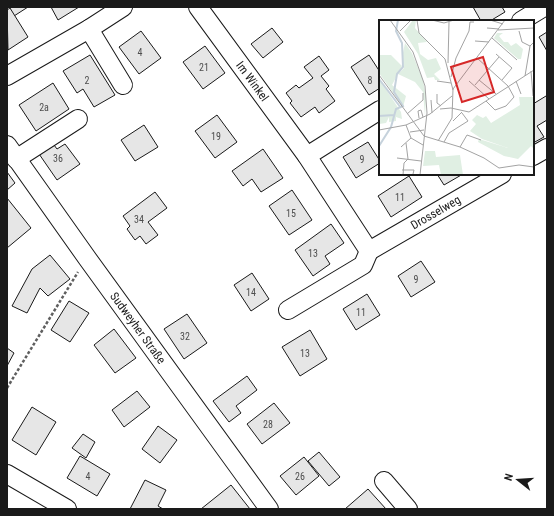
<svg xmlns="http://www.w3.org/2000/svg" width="554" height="516" font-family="'Roboto Condensed',sans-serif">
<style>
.building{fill:#e6e6e6;stroke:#1a1a1a}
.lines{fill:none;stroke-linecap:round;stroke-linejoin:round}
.minor-casing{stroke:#1a1a1a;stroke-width:20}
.path{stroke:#5f5f5f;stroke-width:2.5;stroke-dasharray:3 2;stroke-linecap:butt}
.minor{stroke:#fff;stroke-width:18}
.labels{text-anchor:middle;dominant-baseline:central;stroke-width:3;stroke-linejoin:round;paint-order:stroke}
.number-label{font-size:10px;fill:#4d4d4d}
.street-label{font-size:12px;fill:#1a1a1a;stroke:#fff}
.inset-river{fill:none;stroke:#c6d2dc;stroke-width:2}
.inset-road{fill:none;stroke:#a3a3a3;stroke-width:1}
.view{fill:#d62828;fill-opacity:0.15;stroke:#d62828;stroke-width:2}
.inset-edge{fill:none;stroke:#1a1a1a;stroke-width:2}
</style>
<rect width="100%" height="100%" fill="#fff"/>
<g class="building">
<path d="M9,7H28L14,16Z"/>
<path d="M51,7H79L58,20Z"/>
<path d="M473,7H502L505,12L490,21H481Z"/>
<path d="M10,8L28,37L8,50L7,10Z"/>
<path d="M272,28L283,42L263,58L251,44Z"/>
<path d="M141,31L161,58L139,74L119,47Z"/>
<path d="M547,32V51L539,37Z"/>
<path d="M205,46L225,73L203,89L183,62Z"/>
<path d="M90,55L115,95L94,107L83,89L77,93L63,71Z"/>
<path d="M369,55L380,72V88L369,95L351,67Z"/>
<path d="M319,56L329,70L321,76L329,86L326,89L335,101L319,113L315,107L301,117L290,103L292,101L286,93L296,85L299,88L313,78L304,67Z"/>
<path d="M53,83L69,109L36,131L19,105Z"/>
<path d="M546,96L547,97V120L537,126L544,137L533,143V104Z"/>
<path d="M217,115L237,142L215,158L195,131Z"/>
<path d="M144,125L158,147L135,161L121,140Z"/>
<path d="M51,141L57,149L65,144L80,164L57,180L37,151Z"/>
<path d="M368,142L380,161V163L356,178L343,157Z"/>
<path d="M263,149L283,178L261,192L252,179L243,186L232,171Z"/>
<path d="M7,172L15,183L7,190Z"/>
<path d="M437,174H463L444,185Z"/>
<path d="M409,176L422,197L391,217L378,196Z"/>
<path d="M292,190L312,220L289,235L269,206Z"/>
<path d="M155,192L167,208L148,222L158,235L146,244L140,236L135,240L127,229L130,226L123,216Z"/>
<path d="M7,198L31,228L7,248Z"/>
<path d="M331,224L344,243L325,256L330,264L313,276L295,250Z"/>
<path d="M50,255L70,279L48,296L40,288L27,313L12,306L32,269Z"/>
<path d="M421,261L435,282L411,297L398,276Z"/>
<path d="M252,273L269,299L251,311L234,285Z"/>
<path d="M367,294L380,315L356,330L343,309Z"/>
<path d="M69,301L89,313L70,342L51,330Z"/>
<path d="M187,314L207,343L184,359L164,329Z"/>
<path d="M114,329L136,358L115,373L94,345Z"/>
<path d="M310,330L327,359L300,376L282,347Z"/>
<path d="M7,348L14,353L7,366Z"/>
<path d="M247,376L257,390L236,406L241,413L229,422L213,401Z"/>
<path d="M137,391L150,407L124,427L112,410Z"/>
<path d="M274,403L290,423L262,444L247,424Z"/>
<path d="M32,407L56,422L36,455L12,440Z"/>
<path d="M158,426L177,440L160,463L142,449Z"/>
<path d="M83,434L95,442L86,458L72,448Z"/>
<path d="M319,452L340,477L329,486L308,461Z"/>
<path d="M80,456L110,474L97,496L67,478Z"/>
<path d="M304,457L319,476L296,495L280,476Z"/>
<path d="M145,480L166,490L158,506L163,509H130Z"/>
<path d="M231,485L250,509H201Z"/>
<path d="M368,489L386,509H345Z"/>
</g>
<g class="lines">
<g class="minor-casing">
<g id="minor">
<path id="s1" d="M198,7L307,156L369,251"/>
<path d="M521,21L544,7"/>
<path d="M89,29L123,85"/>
<path d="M7,76L89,29L123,7"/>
<path id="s2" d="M7,145L87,258L269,509"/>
<path d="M307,156L380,110"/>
<path d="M533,156L547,148"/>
<path d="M16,159L78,119"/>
<path id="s3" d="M369,251L502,174"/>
<path d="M288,310L363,265L369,251"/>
<path d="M7,474L67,509"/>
<path d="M384,481L408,509"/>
</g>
</g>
<path class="path" d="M7,388L78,272"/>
<use href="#minor" class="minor"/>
</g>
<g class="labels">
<g class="number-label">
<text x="140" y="52">4</text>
<text x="204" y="67">21</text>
<text x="87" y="80">2</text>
<text x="370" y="80">8</text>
<text x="44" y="107">2a</text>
<text x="216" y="136">19</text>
<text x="58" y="158">36</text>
<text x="362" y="159">9</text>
<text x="400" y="197">11</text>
<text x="291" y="213">15</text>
<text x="139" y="219">34</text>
<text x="313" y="253">13</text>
<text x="416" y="279">9</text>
<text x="251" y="292">14</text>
<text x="361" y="312">11</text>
<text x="185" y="336">32</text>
<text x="305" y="353">13</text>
<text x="268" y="424">28</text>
<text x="88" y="476">4</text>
<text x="300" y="476">26</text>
</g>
<g class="street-label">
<text stroke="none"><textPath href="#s1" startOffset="92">Im Winkel</textPath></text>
<text stroke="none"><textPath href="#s3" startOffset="77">Drosselweg</textPath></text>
<text stroke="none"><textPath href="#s2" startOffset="225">Sudweyher Straße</textPath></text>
</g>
</g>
<g transform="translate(379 20)">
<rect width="155" height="155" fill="#fff"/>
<path d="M34,0H37L36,8L48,22L39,23L41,34L49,40L57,38L62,49L55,54L61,60H56L55,57L48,58L39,34L25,12ZM118,13H124L120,16L125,22H129L132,26L137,23L144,29L142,39H139L115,18ZM26,23L33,33L44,60L47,77L46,96L44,72L36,62L19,54L25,48L23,37ZM0,35H12L23,46L13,65L27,76L24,87L0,53ZM0,59L22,92L23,99L17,97V101L10,102V97L7,103L0,104ZM140,77H155V129L152,126L139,139L125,136L99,122L100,119L129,128L103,119L91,111L97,104L93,100L98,95L104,98L107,96L112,103L141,85ZM46,131H56L57,137L81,135L84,155H62L60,145L44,146Z" fill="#e0efe3"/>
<path class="inset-river" d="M0,59L22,88M0,96L15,95M0,126L12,107L17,89L24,86L15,72L18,54L24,47L23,23L17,11L19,0"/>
<path class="inset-road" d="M11,0L34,32L46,66L48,93L41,155M38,0L40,13L66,39L74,70M53,0L65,3L75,0M111,0L124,4M108,8L120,9M119,10L155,8M21,11L32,0M140,11L143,22L151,26M113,18L138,40M96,21L110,22M117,34L133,48L123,60M98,38L129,66L135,77L127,86L116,90L107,81M69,43L70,2M152,51L154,76M0,55L45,116L81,127L105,138L120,148L140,145L155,147M146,56L151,26L155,22M72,57L77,38L90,11L91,2H95M100,60L117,74M58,61L72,63M90,61L110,79M137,61L142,74M96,65L120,37M58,74V83L62,86M52,80L53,93M61,89L72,88L90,92L155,50M28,94L44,80V73M40,98L39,91L42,90L44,97M74,101L83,92M0,110L27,105L51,94L73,76M31,112L45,110M32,118L44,125M59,121L73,98L74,69L126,0M65,122L70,113L89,101L83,93M22,127L32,118L27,105M81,127L88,115L102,120M18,138L42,141M23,150H35L34,154M24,155L25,143L29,139L27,123"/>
<path class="view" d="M104,37L115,72L83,82L72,47Z"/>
<rect width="155" height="155" class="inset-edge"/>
</g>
<rect width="554" height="516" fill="none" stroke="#1a1a1a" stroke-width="16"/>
<g transform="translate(518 480) rotate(287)" stroke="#ffffff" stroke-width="3" paint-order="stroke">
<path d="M0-3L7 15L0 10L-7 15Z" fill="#1a1a1a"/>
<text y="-6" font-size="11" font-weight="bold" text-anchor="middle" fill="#1a1a1a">N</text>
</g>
</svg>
